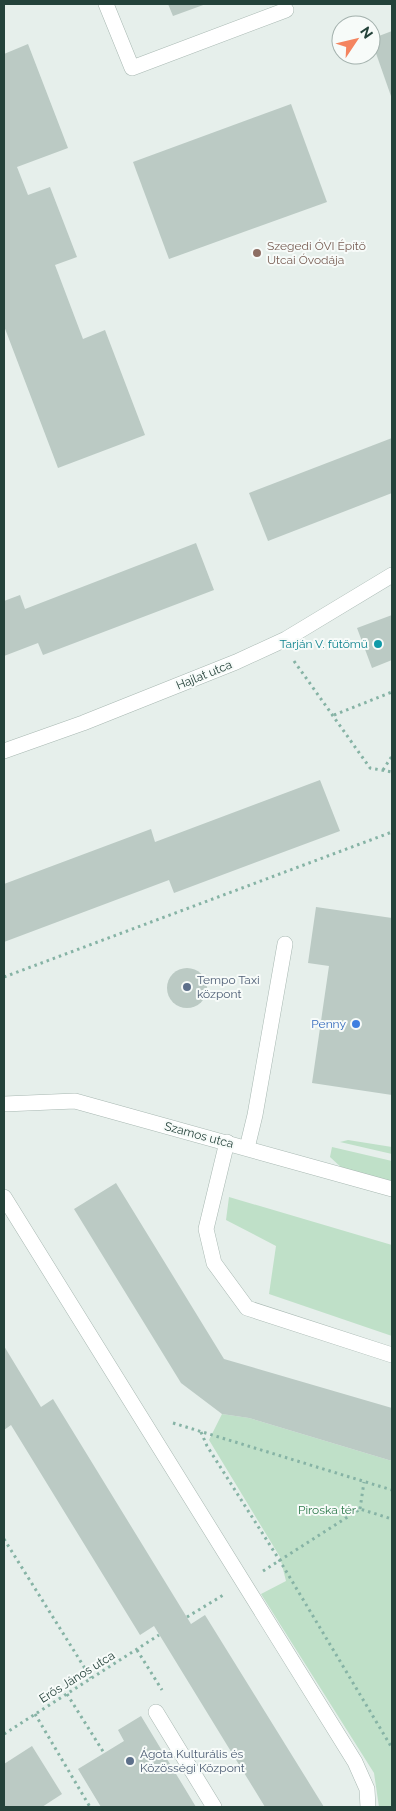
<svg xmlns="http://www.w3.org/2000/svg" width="396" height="1811" font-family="Raleway,sans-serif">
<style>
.green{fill:#bfe0c8}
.building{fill:#bbcac4}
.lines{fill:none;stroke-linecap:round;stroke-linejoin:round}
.minor-casing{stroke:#a8b8b2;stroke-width:16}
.path{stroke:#86b3a5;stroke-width:3;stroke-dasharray:2.5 4;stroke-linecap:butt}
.minor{stroke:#fff;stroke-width:15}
.education-dot{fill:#8d6e63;stroke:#f7fbf9;stroke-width:2}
.culture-dot{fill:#0f9aa8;stroke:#f7fbf9;stroke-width:2}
.service-dot{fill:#5c6f8a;stroke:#f7fbf9;stroke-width:2}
.shop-dot{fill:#3f7fe0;stroke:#f7fbf9;stroke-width:2}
.labels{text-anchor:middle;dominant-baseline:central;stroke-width:4;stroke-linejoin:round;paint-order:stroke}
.education-label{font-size:12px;fill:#785e54;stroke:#f7fbf9;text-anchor:start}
.culture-label{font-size:12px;fill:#0d838f;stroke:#f7fbf9;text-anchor:end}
.street-label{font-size:12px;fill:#24423a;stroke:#f7fbf9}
.service-label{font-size:12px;fill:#4e5e75;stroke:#f7fbf9;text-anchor:start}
.shop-label{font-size:12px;fill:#366cbe;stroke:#f7fbf9;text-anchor:end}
.park-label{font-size:12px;fill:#2d7a4b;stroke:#f7fbf9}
</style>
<rect width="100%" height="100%" fill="#e6efeb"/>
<g class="green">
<path d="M348,1140L392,1147V1154L340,1142Z"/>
<path d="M332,1147L392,1161V1183L343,1169L330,1157Z"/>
<path d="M229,1197L392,1245V1336L269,1294L276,1246L226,1220Z"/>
<path d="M222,1414L249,1418L392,1461V1807H379L374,1773L261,1594L286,1581L280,1557L209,1440Z"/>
</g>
<g class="building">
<path d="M168,4H206L173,16Z"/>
<path d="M392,31V99L371,39Z"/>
<path d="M28,44L68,148L17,167L28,195L50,187L77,257L55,265L83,339L105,330L145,435L58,468L4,326V54Z"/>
<path d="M291,104L327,202L169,259L133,162Z"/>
<path d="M392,438V493L268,541L249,493Z"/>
<path d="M196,543L214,590L43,655L38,643L4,656V601L20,595L25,609Z"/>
<path d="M392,615V660L372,668L357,628Z"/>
<path d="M320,780L340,831L174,893L169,880L4,942V884L151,829L155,842Z"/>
<path d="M316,907L392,918V1095L312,1083L329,966L308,963Z"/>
<circle cx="187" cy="988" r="20"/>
<path d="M116,1183L224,1359L392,1408V1461L249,1418L222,1414L181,1383L74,1209Z"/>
<path d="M4,1346L41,1407L53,1399L191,1624L205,1615L324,1807H265L154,1626L140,1635L11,1425L4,1430Z"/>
<path d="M141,1716L196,1807H101L78,1769L124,1741L118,1730Z"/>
<path d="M32,1746L62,1794L42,1807H4V1764Z"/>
</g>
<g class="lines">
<g class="minor-casing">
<g id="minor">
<path d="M106,4L132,68L286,10"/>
<path d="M4,751L83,723L236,662L286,639L392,575"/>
<path d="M4,1104L75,1101L392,1189"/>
<path d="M227,1142L206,1229L214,1263L247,1308L392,1355"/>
<path d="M247,1148L255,1115L285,944"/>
<path d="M4,1197L355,1762L367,1789L368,1807"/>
<path d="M156,1712L214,1807"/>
</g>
</g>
<g class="path">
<path d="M294,661L370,768L392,772"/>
<path d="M334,715L392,692"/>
<path d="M383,770L392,756"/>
<path d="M4,977L392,832"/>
<path d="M173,1423L392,1490"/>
<path d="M201,1432L207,1446L280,1561L392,1748"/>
<path d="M360,1509L364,1482"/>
<path d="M4,1539L91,1678"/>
<path d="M263,1571L360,1509L392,1519"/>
<path d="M187,1617L225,1594"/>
<path d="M137,1650L162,1690"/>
<path d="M67,1694L104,1753"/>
<path d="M35,1714L90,1807"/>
<path d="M4,1734L159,1635"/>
</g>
<use href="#minor" class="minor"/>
</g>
<circle class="education-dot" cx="257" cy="253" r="5"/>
<circle class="culture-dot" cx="378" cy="644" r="5"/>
<g class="service-dot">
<circle cx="187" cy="987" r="5"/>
<circle cx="130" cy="1761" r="5"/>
</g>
<circle class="shop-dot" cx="356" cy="1024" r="5"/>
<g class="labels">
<g class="education-label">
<text x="267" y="246">Szegedi ÓVI Építő<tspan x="267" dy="14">Utcai Óvodája</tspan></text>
</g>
<g class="culture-label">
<text x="368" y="644">Tarján V. fűtőmű</text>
</g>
<g class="street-label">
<text transform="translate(204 675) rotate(-22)">Hajlat utca</text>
<text transform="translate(199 1135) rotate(15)">Szamos utca</text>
<text transform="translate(77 1677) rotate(-32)">Erős János utca</text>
</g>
<g class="service-label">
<text x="197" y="980">Tempo Taxi<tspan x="197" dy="14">központ</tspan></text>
<text x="140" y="1754">Ágota Kulturális és<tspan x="140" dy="14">Közösségi Központ</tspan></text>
</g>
<g class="shop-label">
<text x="346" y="1024">Penny</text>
</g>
<g class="park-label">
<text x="327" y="1510">Piroska tér</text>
</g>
</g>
<rect width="396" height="1811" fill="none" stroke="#24423a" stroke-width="10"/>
<g transform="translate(356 40) rotate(55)"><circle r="24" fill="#f7fbf9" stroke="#a3b1ad"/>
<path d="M0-4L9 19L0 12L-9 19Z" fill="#f4845f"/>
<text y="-8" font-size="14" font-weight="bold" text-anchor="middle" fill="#24423a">N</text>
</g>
</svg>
